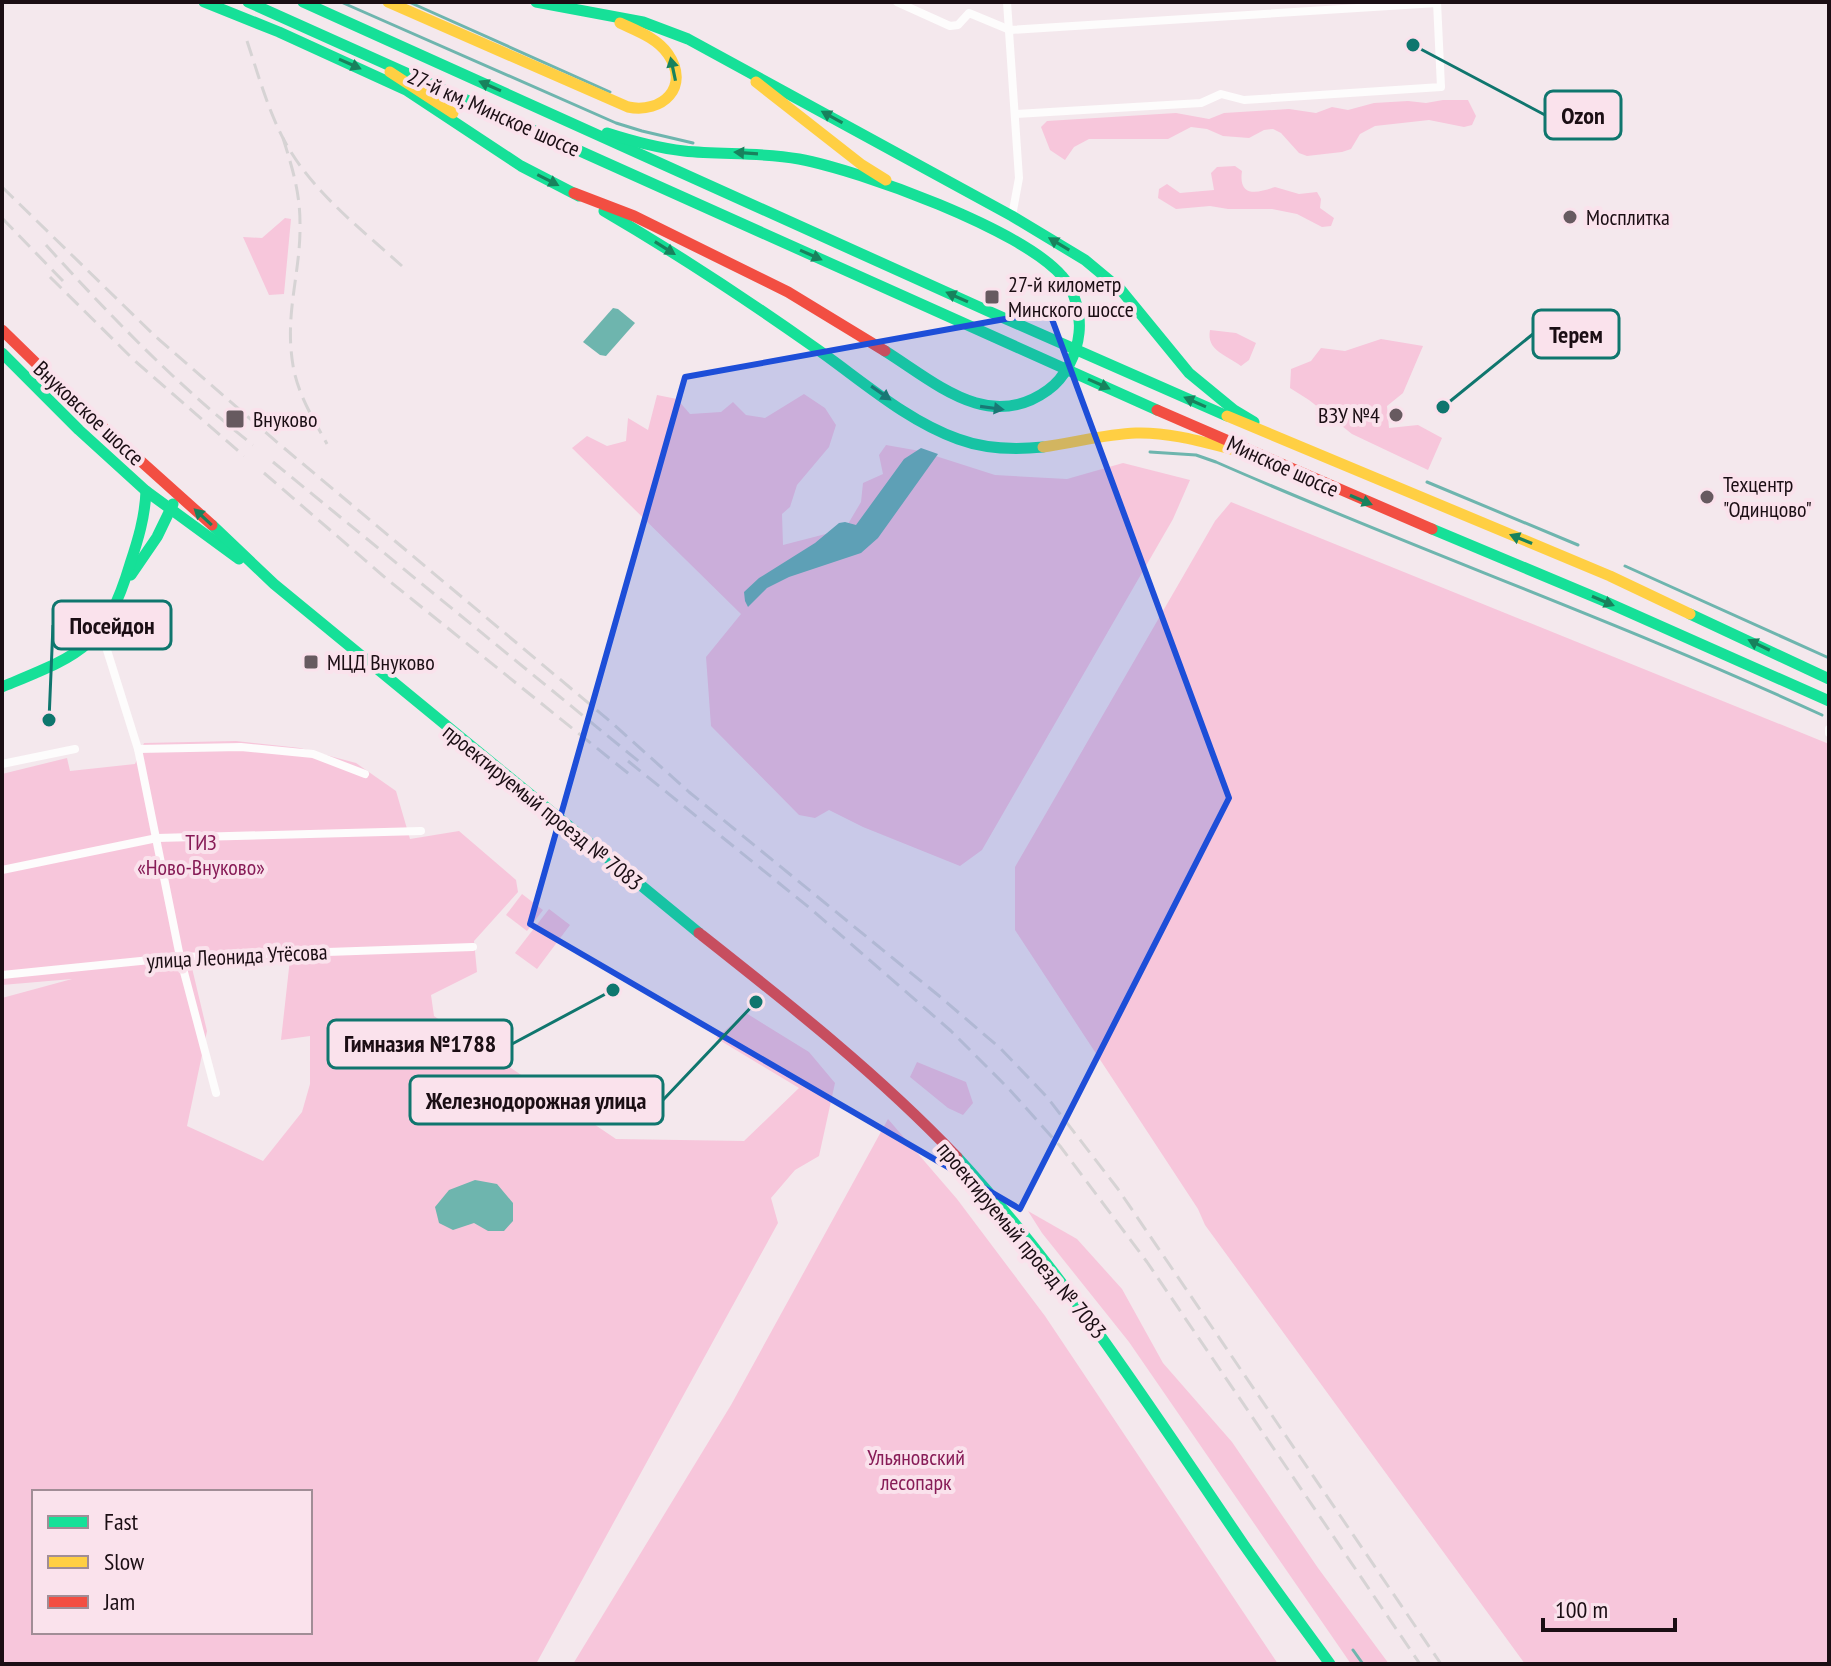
<svg xmlns="http://www.w3.org/2000/svg" width="1831" height="1666" font-family="'PT Sans Narrow',sans-serif">
<style>
.green{fill:#f7c6db;fill-rule:evenodd}
.water{fill:#6eb5ae}
.lines{fill:none;stroke-linecap:round;stroke-linejoin:round}
.stream{stroke:#6eb5ae;stroke-width:3}
.street{stroke:#fdfcfc;stroke-width:8}
.fast{stroke:#16e098;stroke-width:11}
.slow{stroke:#ffcf43;stroke-width:11}
.jam{stroke:#f24e42;stroke-width:11}
.rail{stroke:#d6d3d4;stroke-width:3;stroke-dasharray:16 8;stroke-linecap:butt}
.oneway{fill:#18825d}
.marked{fill:#1d4ed8;fill-opacity:0.2;stroke:#1d4ed8;stroke-width:6;stroke-linejoin:round}
.poi-dot{fill:#675a60;stroke:#fae2ec;stroke-width:3}
.labels{text-anchor:middle;dominant-baseline:central;stroke-width:8;stroke-linejoin:round;paint-order:stroke}
.street-label{font-size:22px;fill:#1b0e14;stroke:#fae2ec}
.poi-label{font-size:22px;fill:#1b0e14;stroke:#fae2ec;text-anchor:start}
.park-label{font-size:22px;fill:#871c57;stroke:#fae2ec}
.leader{fill:none;stroke:#0f766e;stroke-width:3}
.callout-dot{fill:#0f766e;stroke:#fae2ec;stroke-width:3}
.callout{fill:#fae2ec;stroke:#0f766e;stroke-width:3}
.callout-label{font-size:24px;text-anchor:middle;font-weight:bold;fill:#1b0e14}
</style>
<rect width="100%" height="100%" fill="#f4e8ed"/>
<g class="green">
<path d="M1443,100H1468L1476,116L1472,125L1464,127L1429,120L1375,126L1360,134L1351,149L1342,152L1307,156L1299,153L1281,133L1273,129L1264,130L1249,138L1223,136L1207,129L1191,127L1168,139H1089L1074,147L1065,160L1050,150L1041,127L1047,121L1176,113L1209,119L1224,113L1289,109L1316,113L1332,107L1348,110L1374,103L1408,101L1426,103Z"/>
<path d="M1235,166L1242,171C1238,198 1258,193 1275,187L1299,194L1317,192L1321,199L1320,208L1334,218L1331,226L1322,227L1297,214L1272,209H1228L1210,206L1176,209L1158,198L1159,189L1167,184L1180,193L1214,190L1211,173L1217,167Z"/>
<path d="M285,218L291,219L284,294L269,295L243,237L262,238Z"/>
<path d="M1210,330L1236,333L1256,343L1249,360L1241,366C1227,355 1206,351 1210,330Z"/>
<path d="M1381,339L1423,346L1403,393L1387,406L1389,428L1418,425L1442,438L1428,470L1352,434L1309,400L1290,388L1291,369L1311,361L1321,348L1345,351Z"/>
<path d="M804,394L825,408L836,425L829,447L797,485L790,507L782,514L783,545L845,529L861,502L863,483L883,474L879,455L886,445L920,451L995,475L1067,479L1123,463L1190,480L1173,519L982,850L960,866L863,827L829,810L815,818L799,815L711,726L706,657L741,614L572,448L587,436L607,446L626,441L628,418L648,430L657,395L677,399L690,414L721,412L733,402L746,415L765,418Z"/>
<path d="M1231,502L1829,744V1664H1525L1205,1225L1198,1209L1015,930V867L1215,521Z"/>
<path d="M236,741L300,748L356,763L396,791L410,839L459,831L516,880L518,892L474,941L477,972L431,995L434,1016L616,1139L744,1141L799,1088L716,1038L746,1013L809,1052L835,1083L819,1156L795,1170L771,1198L778,1223L536,1664H2V998L72,979L2,985V774L67,758L70,771L135,764L144,743ZM290,959L281,1040L310,1036V1084L302,1112L263,1161L187,1126L207,1031L192,968ZM34,1492H310V1632H34Z"/>
<path d="M522,894L543,910L527,931L506,915Z"/>
<path d="M549,909L570,925L537,969L515,953Z"/>
<path d="M917,1062L966,1082L973,1103L963,1115L948,1108L910,1077Z"/>
<path d="M888,1119L957,1199L1045,1316L1278,1664H573L731,1405Z"/>
<path d="M1028,1211L1077,1239L1122,1289L1163,1363L1232,1442L1318,1568L1389,1664H1351L1129,1342L1042,1233Z"/>
</g>
<g class="water">
<path d="M613,308L618,309L635,323L606,356L600,355L583,342Z"/>
<path d="M921,448L938,454L878,538L861,553L789,577L767,588L748,607L745,601L744,592L759,578L815,543L839,523L845,522L856,525L904,459Z"/>
<path d="M475,1180L497,1184L513,1203V1221L504,1231H488L474,1223L453,1230L439,1223L435,1207L449,1190Z"/>
</g>
<g class="lines">
<g class="stream">
<path d="M341,2L616,123L642,131L693,143"/>
<path d="M409,2L610,92"/>
<path d="M1150,452L1196,455L1216,462C1416,550 1623,623 1822,715"/>
<path d="M1427,482L1578,545"/>
<path d="M1625,566L1829,658"/>
<path d="M1353,1650L1363,1664"/>
</g>
<g class="street">
<path d="M897,2L950,26L958,25L969,13L1010,30L1437,3"/>
<path d="M1007,2L1019,178L1012,216"/>
<path d="M1016,114L1201,103L1221,94L1244,100L1441,87L1437,2"/>
<path d="M101,631L138,749L180,957L216,1093"/>
<path d="M1829,729V733"/>
<path d="M138,749L241,747L313,754L365,774"/>
<path d="M2,764L75,749"/>
<path d="M2,870L157,838L421,831"/>
<path d="M2,975L180,957L473,947"/>
</g>
<g class="fast">
<path d="M204,2L279,32L406,90L521,166L579,196"/>
<path d="M248,2L1157,410"/>
<path d="M303,2L988,311L1227,416"/>
<path d="M536,2L643,22L688,39L1012,216L1085,260L1121,290L1189,373L1234,410L1254,422"/>
<path d="M607,133C632,141 658,148 684,151C722,155 761,152 799,159C862,171 1021,229 1062,276C1075,290 1081,315 1079,333C1077,354 1065,378 1048,390C989,433 936,383 885,351"/>
<path d="M604,211C676,253 746,299 814,347C860,379 905,420 958,439C985,449 1014,450 1043,447"/>
<path d="M2,353L79,430L146,491L239,559"/>
<path d="M212,525L274,584L699,933"/>
<path d="M1432,529L1604,601L1829,701"/>
<path d="M131,575L157,537L173,504"/>
<path d="M1690,614L1829,679"/>
<path d="M2,687C79,655 105,648 130,564C138,540 145,517 146,491"/>
<path d="M957,1157C1067,1276 1153,1412 1244,1545C1272,1585 1301,1624 1330,1664"/>
</g>
<g class="slow">
<path d="M388,2L628,107C662,114 691,87 668,54C657,38 637,31 620,23"/>
<path d="M390,72L453,113"/>
<path d="M756,82L862,165L886,180"/>
<path d="M1227,416L1610,576L1690,614"/>
<path d="M1043,447C1074,443 1105,434 1136,433C1170,432 1203,442 1235,450"/>
</g>
<g class="jam">
<path d="M574,193L634,216L788,292L885,351"/>
<path d="M2,330L86,412L212,525"/>
<path d="M1157,410L1432,529"/>
<path d="M699,933C789,1004 878,1074 957,1157"/>
</g>
<g class="rail">
<path d="M247,41C258,74 268,110 284,140C311,191 360,228 402,266"/>
<path d="M283,138C292,167 300,192 300,223C301,275 283,315 294,371C300,398 314,420 327,444"/>
<path d="M2,187L155,336L279,444"/>
<path d="M2,218L63,281"/>
<path d="M46,245C111,317 177,385 253,445"/>
<path d="M50,277L134,360L244,456"/>
<path d="M284,448L611,722L689,792L938,995L1000,1048L1047,1097L1118,1189L1441,1664"/>
<path d="M273,462L642,764"/>
<path d="M264,473L388,580L634,778"/>
<path d="M628,761L811,909L951,1031L1009,1089L1060,1146L1147,1262L1420,1664"/>
</g>
</g>
<defs><path id="oneway-solid" d="M-6-.8H1V-3.2L6.5 0L1 3.2V.8H-6Z" transform="scale(2)"/></defs>
<g class="oneway">
<use href="#oneway-solid" transform="translate(350 64) rotate(24)"/>
<use href="#oneway-solid" transform="translate(673 69) rotate(-102)"/>
<use href="#oneway-solid" transform="translate(490 86) rotate(-156)"/>
<use href="#oneway-solid" transform="translate(832 117) rotate(-151)"/>
<use href="#oneway-solid" transform="translate(746 153) rotate(-176)"/>
<use href="#oneway-solid" transform="translate(548 180) rotate(27)"/>
<use href="#oneway-solid" transform="translate(1059 244) rotate(-149)"/>
<use href="#oneway-solid" transform="translate(665 248) rotate(32)"/>
<use href="#oneway-solid" transform="translate(811 255) rotate(24)"/>
<use href="#oneway-solid" transform="translate(957 297) rotate(-156)"/>
<use href="#oneway-solid" transform="translate(1099 384) rotate(24)"/>
<use href="#oneway-solid" transform="translate(881 393) rotate(35)"/>
<use href="#oneway-solid" transform="translate(1195 402) rotate(-156)"/>
<use href="#oneway-solid" transform="translate(992 408) rotate(8)"/>
<use href="#oneway-solid" transform="translate(1361 500) rotate(23)"/>
<use href="#oneway-solid" transform="translate(203 517) rotate(-137)"/>
<use href="#oneway-solid" transform="translate(1521 539) rotate(-158)"/>
<use href="#oneway-solid" transform="translate(1603 601) rotate(23)"/>
<use href="#oneway-solid" transform="translate(1759 645) rotate(-154)"/>
</g>
<path class="marked" d="M1049,311L1229,798L1020,1209L530,924L685,377Z"/>
<g class="poi-dot">
<circle cx="1570" cy="217" r="8"/>
<rect x="984" y="289" width="16" height="16" rx="4"/>
<circle cx="1396" cy="415" r="8"/>
<rect x="225" y="409" width="20" height="20" rx="4"/>
<circle cx="1707" cy="497" r="8"/>
<rect x="303" y="654" width="16" height="16" rx="4"/>
</g>
<g class="labels">
<g class="street-label">
<text transform="translate(494 112) rotate(24)">27-й км, Минское шоссе</text>
<text transform="translate(89 413) rotate(43)">Внуковское шоссе</text>
<text transform="translate(1283 466) rotate(24)">Минское шоссе</text>
<text transform="translate(543 807) rotate(39)">проектируемый проезд № 7083</text>
<text transform="translate(237 956) rotate(-3)">улица Леонида Утёсова</text>
<text transform="translate(1022 1240) rotate(50)">проектируемый проезд № 7083</text>
</g>
<g class="poi-label">
<text x="1586" y="217">Мосплитка</text>
<text x="1008" y="284">27-й километр<tspan x="1008" dy="25">Минского шоссе</tspan></text>
<text x="1380" y="415" text-anchor="end">ВЗУ №4</text>
<text x="253" y="419">Внуково</text>
<text x="1723" y="484">Техцентр<tspan x="1723" dy="25">"Одинцово"</tspan></text>
<text x="327" y="662">МЦД Внуково</text>
</g>
<g class="park-label">
<text x="201" y="842">ТИЗ<tspan x="201" dy="25">«Ново-Внуково»</tspan></text>
<text x="916" y="1457">Ульяновский<tspan x="916" dy="25">лесопарк</tspan></text>
</g>
</g>
<path class="leader" d="M1413 45L1545 115M1443 407L1533 334M49 720L53 625M613 990L512 1044M756 1002L663 1100"/>
<g class="callout-dot">
<circle cx="1413" cy="45" r="8"/>
<circle cx="1443" cy="407" r="8"/>
<circle cx="49" cy="720" r="8"/>
<circle cx="613" cy="990" r="8"/>
<circle cx="756" cy="1002" r="8"/>
</g>
<g class="callout">
<rect x="1545" y="91" width="76" height="48" rx="8"/>
<rect x="1533" y="310" width="86" height="48" rx="8"/>
<rect x="53" y="601" width="118" height="48" rx="8"/>
<rect x="328" y="1020" width="184" height="48" rx="8"/>
<rect x="410" y="1076" width="253" height="48" rx="8"/>
</g>
<g class="callout-label">
<text x="1583" y="124">Ozon</text>
<text x="1576" y="343">Терем</text>
<text x="112" y="634">Посейдон</text>
<text x="420" y="1052">Гимназия №1788</text>
<text x="536" y="1109">Железнодорожная улица</text>
</g>
<rect width="1831" height="1666" fill="none" stroke="#1b0e14" stroke-width="8"/>
<rect x="32" y="1490" width="280" height="144" fill="#fae2ec" stroke="#a18d96" stroke-width="2"/>
<rect x="48" y="1516" width="40" height="12" fill="#16e098" stroke="#a18d96" stroke-width="2"/>
<text x="104" y="1530" font-size="24" fill="#1b0e14">Fast</text>
<rect x="48" y="1556" width="40" height="12" fill="#ffcf43" stroke="#a18d96" stroke-width="2"/>
<text x="104" y="1570" font-size="24" fill="#1b0e14">Slow</text>
<rect x="48" y="1596" width="40" height="12" fill="#f24e42" stroke="#a18d96" stroke-width="2"/>
<text x="104" y="1610" font-size="24" fill="#1b0e14">Jam</text>
<path d="M1543 1618v12h132v-12" fill="none" stroke="#1b0e14" stroke-width="4"/>
<text x="1555" y="1618" font-size="24" fill="#1b0e14" stroke="#fae2ec" stroke-width="6" paint-order="stroke">100 m</text>
</svg>
